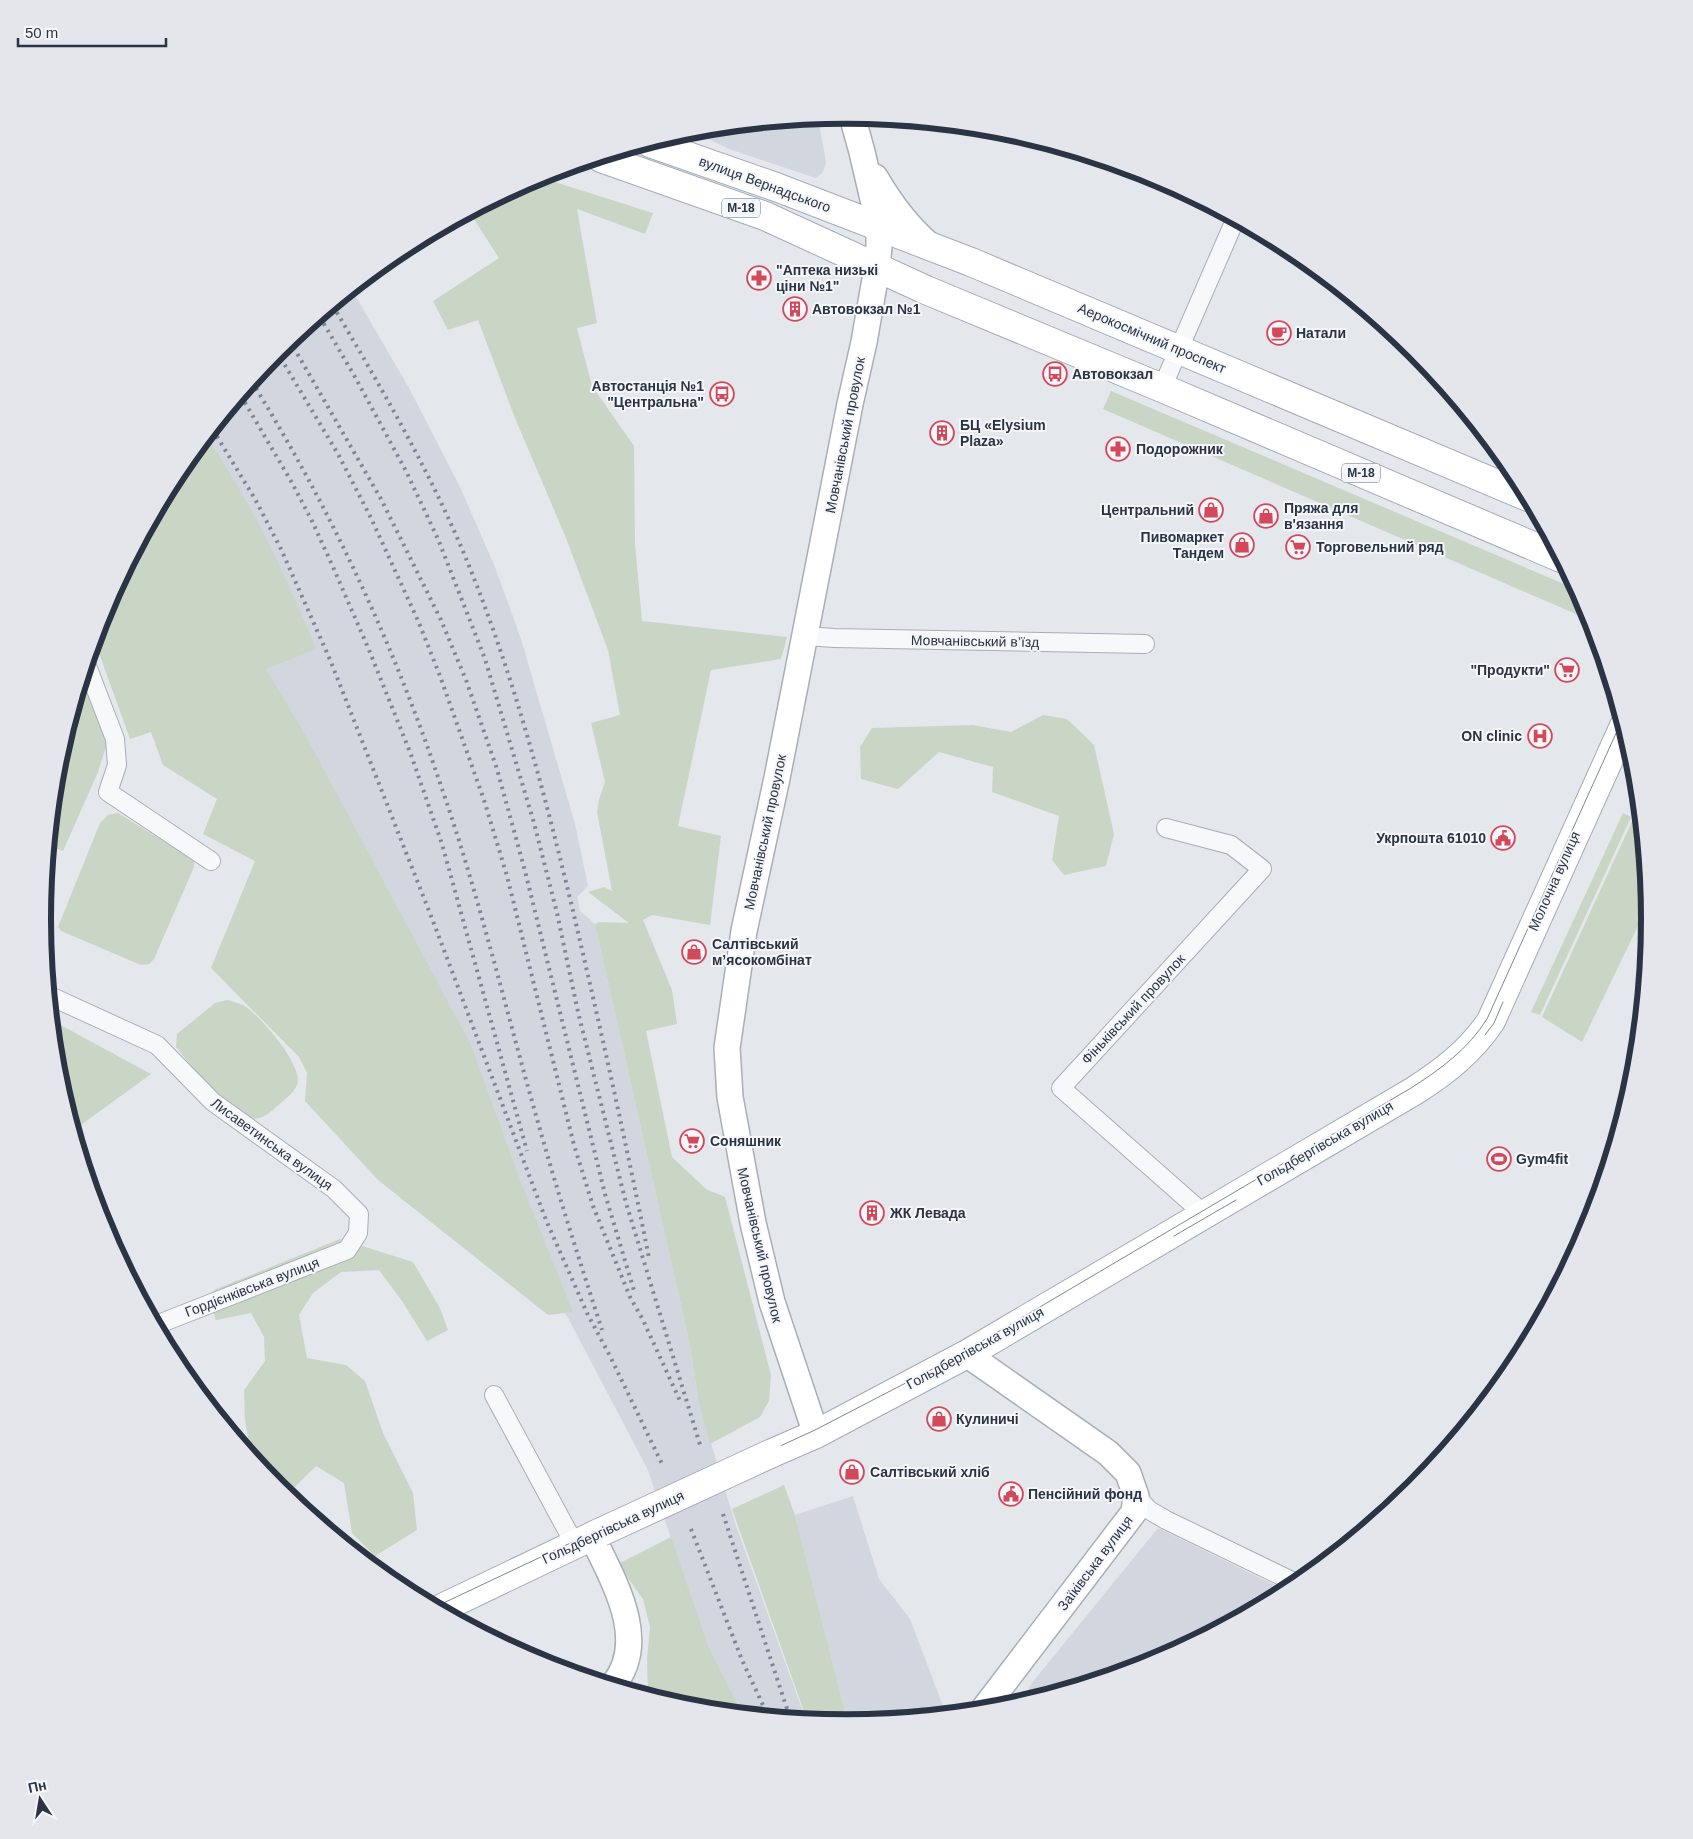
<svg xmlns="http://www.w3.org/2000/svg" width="1693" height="1839" font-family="Arial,sans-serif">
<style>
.built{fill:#d2d6de}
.green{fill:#c9d6c5}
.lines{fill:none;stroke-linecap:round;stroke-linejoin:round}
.street-casing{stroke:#a9aeb7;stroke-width:20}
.secondary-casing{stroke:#a9aeb7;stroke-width:28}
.primary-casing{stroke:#a3abb8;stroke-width:30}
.street{stroke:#f7f8fa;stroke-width:18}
.secondary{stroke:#fff;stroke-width:25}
.primary{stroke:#fff;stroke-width:28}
.tram{stroke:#7d8696;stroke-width:1}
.rail{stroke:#7d8696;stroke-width:4;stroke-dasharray:2.5 5;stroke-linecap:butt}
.primary-bridge-casing{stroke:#a3abb8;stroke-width:30;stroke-linecap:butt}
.primary-bridge{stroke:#fff;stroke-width:28}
.labels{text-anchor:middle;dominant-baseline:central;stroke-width:4;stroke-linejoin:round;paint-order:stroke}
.shield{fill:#f4f6f9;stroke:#676e7b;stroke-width:1}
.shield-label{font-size:12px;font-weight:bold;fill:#2b3445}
.street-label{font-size:14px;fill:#2b3445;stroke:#f4f6f9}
.poi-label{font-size:14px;font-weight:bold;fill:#2b3445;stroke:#f4f6f9;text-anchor:start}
.rim{fill:none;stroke:#2b3445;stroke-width:6}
</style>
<rect width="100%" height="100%" fill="#e4e7ec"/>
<g class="built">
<path d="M818,118L826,162L823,172L816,178L729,149L692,131Z"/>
<path d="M352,290L409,388L460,487L495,567L521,639L575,824L588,886L577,897L580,911L595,924L689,1341L699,1403L735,1523L806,1720L742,1713L706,1643L648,1470L567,1316L405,1148L330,890L108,604L178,473L278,351Z"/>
<path d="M853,1496L879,1579L910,1619L946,1714L848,1723L795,1515Z"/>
<path d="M1158,1528L1287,1591L1154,1662L1022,1702L1031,1684Z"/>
</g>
<g class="green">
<path d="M539,177L653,213L645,234L577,209L597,323L577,328L592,386L634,446L635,544L642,621L787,637L781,659L711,670L678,826L721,836L710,925L652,915L643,920L672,990L677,1024L646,1031L672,1157L706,1189L725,1197L771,1375L769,1401L760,1417L710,1444L699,1403L689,1341L595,924L599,922L629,923L588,892L604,887L612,891L597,812L599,800L605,782L591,723L620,715L608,650L566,538L515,418L478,320L448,330L433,301L499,258L470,213Z"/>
<path d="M1111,391L1578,590L1592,621L1103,409Z"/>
<path d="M207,437C252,504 286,575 316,649L266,669L306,736L470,1043L520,1180L573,1312L548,1315L378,1180L305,1101L307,1073L299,1057L211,968L255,861L203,834L217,799L163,765L151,732L130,739L95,642L104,612L178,473Z"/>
<path d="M83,682L107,737L106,747L98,772L63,851L50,846L58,762Z"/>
<path d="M1043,715L1067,719L1094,745L1114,834L1106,866L1064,875L1052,860L1059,816L992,792L993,767L939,752L898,789L861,779L860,747L872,728L973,725L1011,732Z"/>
<path d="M118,813L194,860V867L154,959L149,964L141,965L61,931L58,927L100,823L108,815Z"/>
<path d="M1623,813L1631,817L1540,1015L1531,1012Z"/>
<path d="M1634,817L1641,819L1649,903L1582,1042L1542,1017Z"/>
<path d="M228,1000C233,1002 239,1003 243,1005C259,1014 305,1067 297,1085C294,1093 283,1101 276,1107C269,1114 260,1121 249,1118C226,1112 192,1066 176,1047L177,1034L215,1003Z"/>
<path d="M52,1021H53L151,1074L74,1130L58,1076Z"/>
<path d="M340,1239L413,1262L440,1308L448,1330L427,1341L402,1301L379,1270L341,1272L313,1293L299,1315L307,1358L346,1365L365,1381L383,1433L413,1493L417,1530L375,1556L352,1533L344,1483L316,1466L287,1495L278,1488L251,1455L245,1420L244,1390L265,1361L264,1337L251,1313L216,1320L210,1303L214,1290Z"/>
<path d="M784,1485L795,1515L848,1723L807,1720L732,1509Z"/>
<path d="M671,1537L708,1646L742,1713L689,1708L650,1696L648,1692L647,1660L650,1627L643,1599L618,1564Z"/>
</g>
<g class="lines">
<g class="street-casing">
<g id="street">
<path d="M1162,388L1235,220"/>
<path d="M806,636L834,638L1145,644"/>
<path d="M87,666L115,739L117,765L108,792L211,861"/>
<path d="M1166,828L1231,845L1262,869L1061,1088L1204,1214"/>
<path d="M50,996L157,1045L213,1102L334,1189L359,1214L358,1233L347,1250L156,1325"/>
<path d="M494,1395L575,1545"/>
<path d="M1136,1496L1149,1510L1166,1520L1298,1584"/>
</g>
</g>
<g class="secondary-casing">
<g id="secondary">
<path d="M875,177C890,203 906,225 929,245"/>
<path d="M969,1353L975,1360L1108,1453L1128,1473L1136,1496L1134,1512L983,1710"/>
<path d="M816,1434L772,1302L753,1223L730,1097L727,1048L744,931L777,778L850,404L864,342L877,268L879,246V225L862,152L852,116"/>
<path d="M592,1536C613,1580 650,1641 613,1685"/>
</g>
</g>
<g class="primary-casing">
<g id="primary">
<path d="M650,143L776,187L971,262L1528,497"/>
<path d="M601,158L765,216L926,290L1162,388L1561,558"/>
<path d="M770,1454L816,1434L969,1353L1414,1091C1444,1072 1471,1051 1491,1021L1624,726"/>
<path d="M440,1609L601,1532"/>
</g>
</g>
<use href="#street" class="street"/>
<use href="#secondary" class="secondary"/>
<use href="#primary" class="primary"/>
<g class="tram">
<path d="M1485,1035L1494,1023L1503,1002"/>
<path d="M1174,1236L1236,1200"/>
<path d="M435,1607L600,1529L815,1430L950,1360L1411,1088C1441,1069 1468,1049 1487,1019L1622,720"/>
</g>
<g class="rail">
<path d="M333,306C385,394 438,485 475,581C517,688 546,799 573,911C600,1026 626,1142 649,1258"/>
<path d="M320,317L355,377L406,471L438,539L485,659L534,823L557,913L578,1012L626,1203L701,1448"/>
<path d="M290,341L381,499L441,620L466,680L497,769L525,871L605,1194L635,1294"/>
<path d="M277,352L338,454L371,518L419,623L440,676L484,800L507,876L574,1145L593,1206L630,1297L643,1320L681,1403"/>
<path d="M252,382C330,508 393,643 440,783C479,895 506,1011 539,1126C558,1194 580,1262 602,1330"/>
<path d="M241,396L291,481L312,521L333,567L369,650L410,752L442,844L527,1151"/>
<path d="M213,430L255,499L281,549L331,662L433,921L546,1220L587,1313L611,1358L663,1466"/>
<path d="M723,1514L790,1718"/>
<path d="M691,1529L742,1660L768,1716"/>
</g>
<g class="primary-bridge-casing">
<path id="primary-bridge" d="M601,1532L770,1454"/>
</g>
<use href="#primary-bridge" class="primary-bridge"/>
</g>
<defs>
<g id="pharmacy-ring" transform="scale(1.25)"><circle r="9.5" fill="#f4f6f9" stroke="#d1495b" stroke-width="1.5"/><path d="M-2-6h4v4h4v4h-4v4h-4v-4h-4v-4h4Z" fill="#d1495b"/></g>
<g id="building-ring" transform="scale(1.25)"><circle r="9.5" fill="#f4f6f9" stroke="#d1495b" stroke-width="1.5"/><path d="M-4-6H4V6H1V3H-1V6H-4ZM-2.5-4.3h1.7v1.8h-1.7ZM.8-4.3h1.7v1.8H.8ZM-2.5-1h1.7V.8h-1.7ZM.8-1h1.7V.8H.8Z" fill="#d1495b"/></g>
<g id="cafe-ring" transform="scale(1.25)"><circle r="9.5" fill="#f4f6f9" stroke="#d1495b" stroke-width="1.5"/><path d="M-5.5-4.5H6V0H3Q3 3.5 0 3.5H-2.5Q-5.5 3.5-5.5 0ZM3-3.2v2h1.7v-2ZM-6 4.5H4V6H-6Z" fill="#d1495b"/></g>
<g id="bus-ring" transform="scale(1.25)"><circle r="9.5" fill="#f4f6f9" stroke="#d1495b" stroke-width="1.5"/><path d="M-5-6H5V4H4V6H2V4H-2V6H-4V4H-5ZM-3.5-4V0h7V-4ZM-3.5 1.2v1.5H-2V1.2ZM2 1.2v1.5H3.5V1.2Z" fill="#d1495b"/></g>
<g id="shop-ring" transform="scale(1.25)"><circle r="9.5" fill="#f4f6f9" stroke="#d1495b" stroke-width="1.5"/><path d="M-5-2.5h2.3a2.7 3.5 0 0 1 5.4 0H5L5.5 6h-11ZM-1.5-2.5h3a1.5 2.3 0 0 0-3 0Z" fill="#d1495b"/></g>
<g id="supermarket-ring" transform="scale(1.25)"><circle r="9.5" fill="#f4f6f9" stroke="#d1495b" stroke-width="1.5"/><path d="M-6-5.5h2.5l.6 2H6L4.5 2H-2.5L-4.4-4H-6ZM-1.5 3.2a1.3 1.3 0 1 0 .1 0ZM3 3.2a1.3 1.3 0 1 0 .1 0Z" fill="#d1495b"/></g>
<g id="hospital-ring" transform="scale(1.25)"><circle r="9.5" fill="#f4f6f9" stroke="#d1495b" stroke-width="1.5"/><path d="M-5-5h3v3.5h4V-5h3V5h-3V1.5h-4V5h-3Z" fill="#d1495b"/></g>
<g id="civic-ring" transform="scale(1.25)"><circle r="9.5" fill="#f4f6f9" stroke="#d1495b" stroke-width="1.5"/><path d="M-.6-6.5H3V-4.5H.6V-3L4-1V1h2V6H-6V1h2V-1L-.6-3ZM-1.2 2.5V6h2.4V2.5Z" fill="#d1495b"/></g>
<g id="stadium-ring" transform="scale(1.25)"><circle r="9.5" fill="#f4f6f9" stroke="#d1495b" stroke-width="1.5"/><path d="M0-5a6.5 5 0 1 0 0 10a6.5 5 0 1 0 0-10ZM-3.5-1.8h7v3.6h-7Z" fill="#d1495b"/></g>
</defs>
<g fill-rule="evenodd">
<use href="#pharmacy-ring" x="759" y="278"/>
<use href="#building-ring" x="795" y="309"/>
<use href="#cafe-ring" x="1279" y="333"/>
<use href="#bus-ring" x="1055" y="374"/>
<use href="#bus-ring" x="722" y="394"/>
<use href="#building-ring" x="942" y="433"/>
<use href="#pharmacy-ring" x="1118" y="449"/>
<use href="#shop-ring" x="1211" y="510"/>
<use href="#shop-ring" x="1266" y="516"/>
<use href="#shop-ring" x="1242" y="545"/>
<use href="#supermarket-ring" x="1298" y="547"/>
<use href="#supermarket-ring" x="1567" y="670"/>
<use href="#hospital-ring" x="1540" y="736"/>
<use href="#civic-ring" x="1503" y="838"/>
<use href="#shop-ring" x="694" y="952"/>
<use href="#supermarket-ring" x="692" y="1141"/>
<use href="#stadium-ring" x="1499" y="1159"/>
<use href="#building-ring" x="872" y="1213"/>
<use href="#shop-ring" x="939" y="1419"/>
<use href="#shop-ring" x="852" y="1472"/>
<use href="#civic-ring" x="1011" y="1494"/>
</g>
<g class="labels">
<g class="shield">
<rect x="722" y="198.5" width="38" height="19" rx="4"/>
<rect x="1342" y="463.5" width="38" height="19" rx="4"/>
</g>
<g class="shield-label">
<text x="741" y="208">М-18</text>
<text x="1361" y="473">М-18</text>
</g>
<g class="street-label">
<text transform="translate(765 184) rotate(20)">вулиця Вернадського</text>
<text transform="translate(1152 338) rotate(23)">Аерокосмічний проспект</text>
<text transform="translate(845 435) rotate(-79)">Мовчанівський провулок</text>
<text transform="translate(975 641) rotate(1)">Мовчанівський в’їзд</text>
<text transform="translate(765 832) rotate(-78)">Мовчанівський провулок</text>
<text transform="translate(1554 881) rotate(-66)">Молочна вулиця</text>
<text transform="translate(1133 1009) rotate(-47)">Фіньківський провулок</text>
<text transform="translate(1325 1143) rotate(-30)">Гольдбергівська вулиця</text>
<text transform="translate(272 1144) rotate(36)">Лисаветинська вулиця</text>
<text transform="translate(760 1245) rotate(77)">Мовчанівський провулок</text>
<text transform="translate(252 1287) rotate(-21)">Гордієнківська вулиця</text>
<text transform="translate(975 1348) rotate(-29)">Гольдбергівська вулиця</text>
<text transform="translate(613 1527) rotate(-25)">Гольдбергівська вулиця</text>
<text transform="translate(1095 1563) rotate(-53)">Заїківська вулиця</text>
</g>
<g class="poi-label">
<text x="776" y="270">"Аптека низькі<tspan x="776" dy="16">ціни №1"</tspan></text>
<text x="812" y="309">Автовокзал №1</text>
<text x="1296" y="333">Натали</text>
<text x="1072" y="374">Автовокзал</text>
<text x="704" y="386" text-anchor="end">Автостанція №1<tspan x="704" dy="16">"Центральна"</tspan></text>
<text x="960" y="425">БЦ «Elysium<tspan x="960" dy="16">Plaza»</tspan></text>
<text x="1136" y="449">Подорожник</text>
<text x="1284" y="508">Пряжа для<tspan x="1284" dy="16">в'язання</tspan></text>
<text x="1194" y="510" text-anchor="end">Центральний</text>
<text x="1224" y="537" text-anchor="end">Пивомаркет<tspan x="1224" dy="16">Тандем</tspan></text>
<text x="1316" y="547">Торговельний ряд</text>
<text x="1550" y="670" text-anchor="end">"Продукти"</text>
<text x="1522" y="736" text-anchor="end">ON clinic</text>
<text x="1486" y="838" text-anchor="end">Укрпошта 61010</text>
<text x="712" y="944">Салтівський<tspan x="712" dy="16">мʼясокомбінат</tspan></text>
<text x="710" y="1141">Соняшник</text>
<text x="1516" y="1159">Gym4fit</text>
<text x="890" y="1213">ЖК Левада</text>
<text x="956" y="1419">Кулиничі</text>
<text x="870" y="1472">Салтівський хліб</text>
<text x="1028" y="1494">Пенсійний фонд</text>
</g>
</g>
<path d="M0 0H1693V1839H0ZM51 919a795 795 0 1 1 1590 0a795 795 0 1 1-1590 0Z" fill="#e4e6eb" fill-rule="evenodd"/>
<path class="rim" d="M51 919a795 795 0 1 1 1590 0a795 795 0 1 1-1590 0Z"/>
<g transform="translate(40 1799) rotate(348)" stroke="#f4f6f9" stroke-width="4" paint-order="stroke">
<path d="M0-4L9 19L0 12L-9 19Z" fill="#2b3445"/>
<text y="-8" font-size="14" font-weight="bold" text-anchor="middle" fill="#2b3445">Пн</text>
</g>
<path d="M18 38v8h148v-8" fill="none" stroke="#2b3445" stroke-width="2.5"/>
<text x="25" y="38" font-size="15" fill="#2b3445" stroke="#f4f6f9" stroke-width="4" paint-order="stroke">50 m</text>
</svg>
